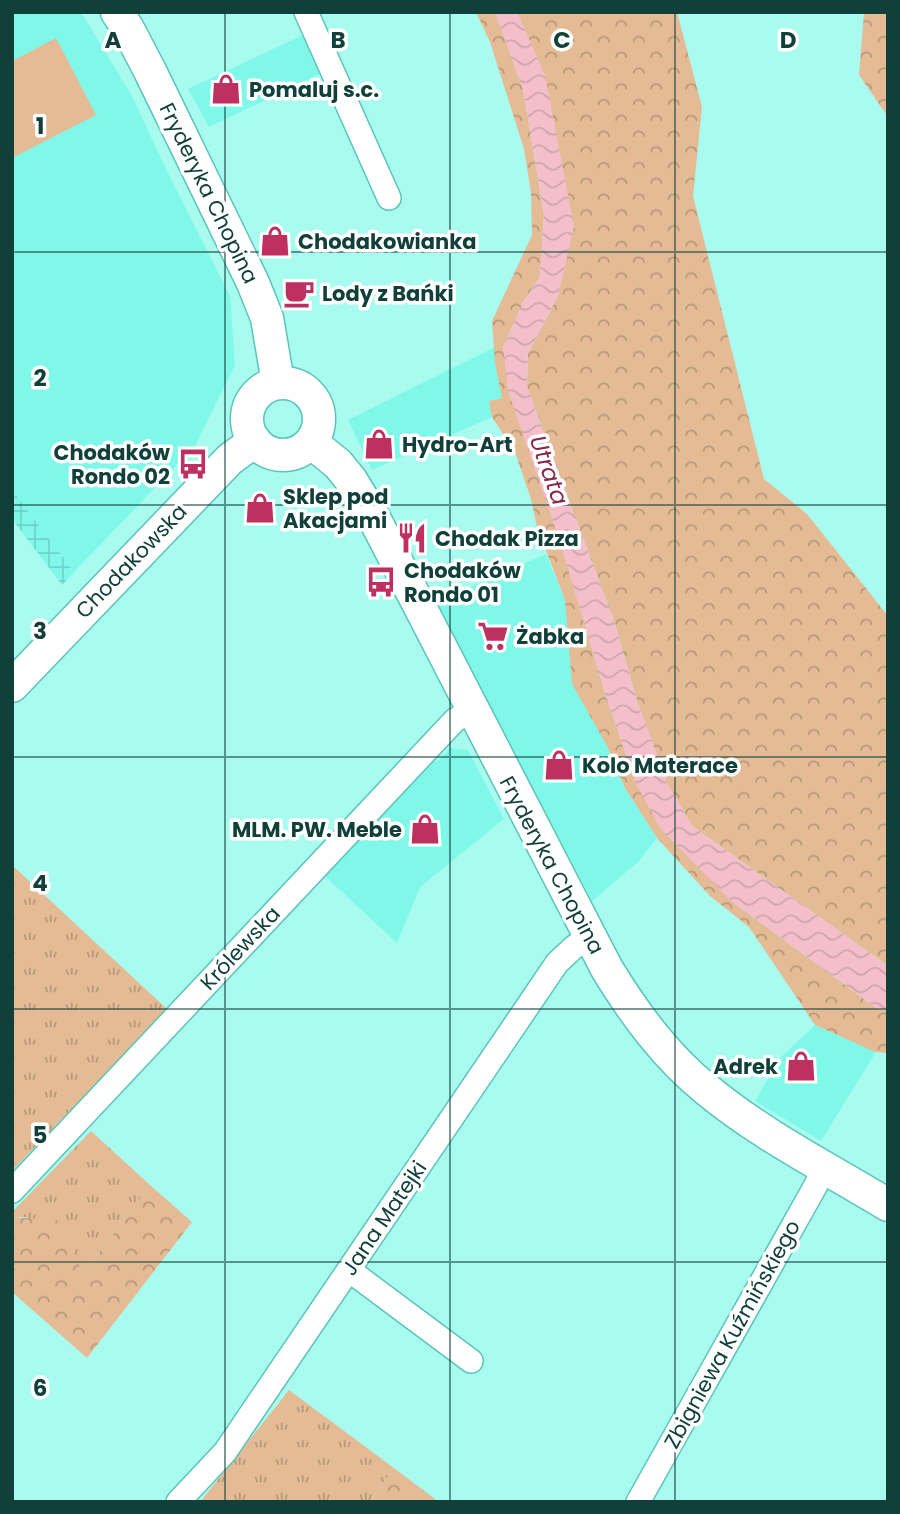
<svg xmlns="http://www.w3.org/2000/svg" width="900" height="1514" font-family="Poppins,sans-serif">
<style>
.built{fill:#80f8e9}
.industrial{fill:url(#industrial-grid)}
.grass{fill:url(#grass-tufts)}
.forest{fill:url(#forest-crowns)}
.garden{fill:#e4bb94}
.water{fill:url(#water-waves)}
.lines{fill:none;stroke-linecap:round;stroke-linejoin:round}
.minor-casing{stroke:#59c5b8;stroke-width:26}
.secondary-casing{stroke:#59c5b8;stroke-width:35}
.minor{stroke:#fff;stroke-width:23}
.secondary{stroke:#fff;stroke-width:32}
.grid{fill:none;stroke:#11403b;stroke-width:2;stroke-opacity:0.55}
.labels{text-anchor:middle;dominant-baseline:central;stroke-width:7;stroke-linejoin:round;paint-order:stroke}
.poi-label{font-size:21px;font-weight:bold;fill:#11403b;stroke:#fff;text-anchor:start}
.street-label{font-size:21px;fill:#11403b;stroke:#fff}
.water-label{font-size:23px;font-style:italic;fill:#892746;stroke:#fff}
.grid-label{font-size:23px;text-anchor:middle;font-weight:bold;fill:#11403b;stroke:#fff;stroke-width:7;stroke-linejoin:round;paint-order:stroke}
</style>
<defs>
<pattern id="industrial-grid" width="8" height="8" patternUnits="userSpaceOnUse" patternTransform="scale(1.75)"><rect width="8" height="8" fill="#80f8e9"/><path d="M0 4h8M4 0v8" fill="none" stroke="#6ed6c9"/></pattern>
<pattern id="grass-tufts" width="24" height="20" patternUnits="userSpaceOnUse" patternTransform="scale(1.75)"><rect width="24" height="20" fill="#e4bb94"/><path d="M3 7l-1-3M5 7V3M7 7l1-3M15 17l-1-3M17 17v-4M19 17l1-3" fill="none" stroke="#b7997a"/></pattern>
<pattern id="forest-crowns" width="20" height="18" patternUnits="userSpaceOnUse" patternTransform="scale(1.75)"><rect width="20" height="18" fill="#e4bb94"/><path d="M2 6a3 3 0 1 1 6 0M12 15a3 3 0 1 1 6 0" fill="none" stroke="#b7997a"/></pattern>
<pattern id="water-waves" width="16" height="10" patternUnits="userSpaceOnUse" patternTransform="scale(1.75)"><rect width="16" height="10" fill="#f4bfca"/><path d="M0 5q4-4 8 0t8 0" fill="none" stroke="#d0a5ae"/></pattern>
</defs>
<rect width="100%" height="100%" fill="#a9fbf0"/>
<g class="built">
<path d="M12,12H81L132,96L167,171L230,296L235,365L195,446L74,572L12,490Z"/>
<path d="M307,33L324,72L209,127L188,89Z"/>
<path d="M495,347V363L503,398L489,401L492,417L372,470L348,420Z"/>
<path d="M546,554L565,600L569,646L607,746L625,788L657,838L638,862L592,901L436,602Z"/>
<path d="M450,748L468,750L504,819L420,887L397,943L325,876L434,761L437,762Z"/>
<path d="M815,1025L876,1052L821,1141L755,1101L781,1057Z"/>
</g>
<path class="industrial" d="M12,490L74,572L62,585L12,519Z"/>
<g class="grass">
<path d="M12,865L167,1009L12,1171Z"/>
<path d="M91,1131L150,1185L82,1275L26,1217H12V1212Z"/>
<path d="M289,1390L394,1468L369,1502H200Z"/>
</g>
<g class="forest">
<path d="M476,12H495L523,89L544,215L540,277L523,302L503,348L605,693L636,784L729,899L876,1008L888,1012V1053L875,1052L815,1025L749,927L710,896L657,838L625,788L607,746L572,684L565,600L537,527L531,499L515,452L492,417L489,401L502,398L495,363L492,321L532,235L531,193L524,149L490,42Z"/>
<path d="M517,12H677L702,107L693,196L764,479L807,514L888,616V966L692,826L668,785L637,701L615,624L527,387L528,353L558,296Z"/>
<path d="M864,12H888V117L859,75Z"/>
<path d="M150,1185L192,1222L87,1358L12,1292V1217L64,1221L82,1275Z"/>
<path d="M394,1468L439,1502H369Z"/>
</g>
<path class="garden" d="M56,38L96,115L12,158V61Z"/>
<path class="water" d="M495,12H517L545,75L574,227L558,296L528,353L527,387L615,624L637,701L668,784L692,826L888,966V1012L876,1008L729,899L660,828L636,784L605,693L560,542L508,391L503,348L523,302L540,277L544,215L523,89Z"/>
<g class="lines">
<g class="minor-casing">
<g id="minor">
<path d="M306,12L389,198"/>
<path d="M12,1191L455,720L472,711"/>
<path d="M349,1270L471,1361"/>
<path d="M178,1502L225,1452L557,963L573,948L589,936"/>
<path d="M638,1502L816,1185L824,1166"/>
</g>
</g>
<g class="secondary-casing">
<g id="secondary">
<path d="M117,12L128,29L150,71L253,283L267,318L278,383"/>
<circle cx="283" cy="419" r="36"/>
<path d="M311,442L338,464L351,480L373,516L607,969C634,1013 665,1056 706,1089C760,1134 827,1168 888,1205"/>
<path d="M12,686L230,459L255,441"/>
</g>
</g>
<use href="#minor" class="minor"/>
<use href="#secondary" class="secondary"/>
</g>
<path class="grid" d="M225,12V1502M450,12V1502M675,12V1502M12,252H888M12,505H888M12,757H888M12,1009H888M12,1262H888"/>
<defs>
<g id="shop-bare" transform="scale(2.415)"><path d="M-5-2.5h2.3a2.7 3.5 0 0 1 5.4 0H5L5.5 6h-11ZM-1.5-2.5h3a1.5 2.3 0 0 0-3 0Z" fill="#bd3060" stroke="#fff" stroke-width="2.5" paint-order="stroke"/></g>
<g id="cafe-bare" transform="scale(2.415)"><path d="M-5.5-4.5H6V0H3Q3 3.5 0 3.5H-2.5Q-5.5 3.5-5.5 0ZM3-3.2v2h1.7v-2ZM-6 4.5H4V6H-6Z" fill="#bd3060" stroke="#fff" stroke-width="2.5" paint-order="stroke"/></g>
<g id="bus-bare" transform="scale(2.415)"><path d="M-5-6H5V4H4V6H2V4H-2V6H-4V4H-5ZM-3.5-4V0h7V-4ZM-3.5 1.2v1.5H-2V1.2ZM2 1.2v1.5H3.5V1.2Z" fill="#bd3060" stroke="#fff" stroke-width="2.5" paint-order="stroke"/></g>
<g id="restaurant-bare" transform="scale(2.415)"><path d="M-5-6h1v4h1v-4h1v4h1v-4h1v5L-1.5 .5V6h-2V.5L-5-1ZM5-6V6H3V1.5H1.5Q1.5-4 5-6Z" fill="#bd3060" stroke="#fff" stroke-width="2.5" paint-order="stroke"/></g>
<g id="supermarket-bare" transform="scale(2.415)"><path d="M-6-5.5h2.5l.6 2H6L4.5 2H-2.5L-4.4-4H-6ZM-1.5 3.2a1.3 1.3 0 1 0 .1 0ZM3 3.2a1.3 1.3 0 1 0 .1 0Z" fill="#bd3060" stroke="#fff" stroke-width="2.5" paint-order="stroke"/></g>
</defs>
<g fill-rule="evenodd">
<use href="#shop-bare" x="226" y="89"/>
<use href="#shop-bare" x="275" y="241"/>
<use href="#cafe-bare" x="299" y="293"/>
<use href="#shop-bare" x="379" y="444"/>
<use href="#bus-bare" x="193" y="464"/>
<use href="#shop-bare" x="260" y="508"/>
<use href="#restaurant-bare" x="412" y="538"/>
<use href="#bus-bare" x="381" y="582"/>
<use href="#supermarket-bare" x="493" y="636"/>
<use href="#shop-bare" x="559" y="765"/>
<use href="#shop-bare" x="425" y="829"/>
<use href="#shop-bare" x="801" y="1066"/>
</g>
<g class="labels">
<g class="poi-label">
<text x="249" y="89">Pomaluj s.c.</text>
<text x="298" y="241">Chodakowianka</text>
<text x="322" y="293">Lody z Bańki</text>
<text x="402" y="444">Hydro-Art</text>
<text x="170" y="452" text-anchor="end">Chodaków<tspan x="170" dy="24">Rondo 02</tspan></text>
<text x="283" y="496">Sklep pod<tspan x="283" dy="24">Akacjami</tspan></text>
<text x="435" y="538">Chodak Pizza</text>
<text x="404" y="570">Chodaków<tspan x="404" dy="24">Rondo 01</tspan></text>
<text x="516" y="636">Żabka</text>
<text x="582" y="765">Kolo Materace</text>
<text x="402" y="829" text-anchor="end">MLM. PW. Meble</text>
<text x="778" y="1066" text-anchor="end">Adrek</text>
</g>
<g class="street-label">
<text transform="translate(209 193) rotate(64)">Fryderyka Chopina</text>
<text transform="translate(131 561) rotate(-46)">Chodakowska</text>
<text transform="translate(552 865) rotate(62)">Fryderyka Chopina</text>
<text transform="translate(240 948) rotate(-47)">Królewska</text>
<text transform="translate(384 1218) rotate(-56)">Jana Matejki</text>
<text transform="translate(732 1334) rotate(-61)">Zbigniewa Kuźmińskiego</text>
</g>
<g class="water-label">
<text transform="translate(549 470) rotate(70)">Utrata</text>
</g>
</g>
<g class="grid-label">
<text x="113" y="48">A</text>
<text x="338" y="48">B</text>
<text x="562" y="48">C</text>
<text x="788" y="48">D</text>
<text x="40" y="134">1</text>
<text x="40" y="386">2</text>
<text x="40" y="639">3</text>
<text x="40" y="891">4</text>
<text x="40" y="1143">5</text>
<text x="40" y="1396">6</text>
</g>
<rect width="900" height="1514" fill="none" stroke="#11403b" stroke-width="28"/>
</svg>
